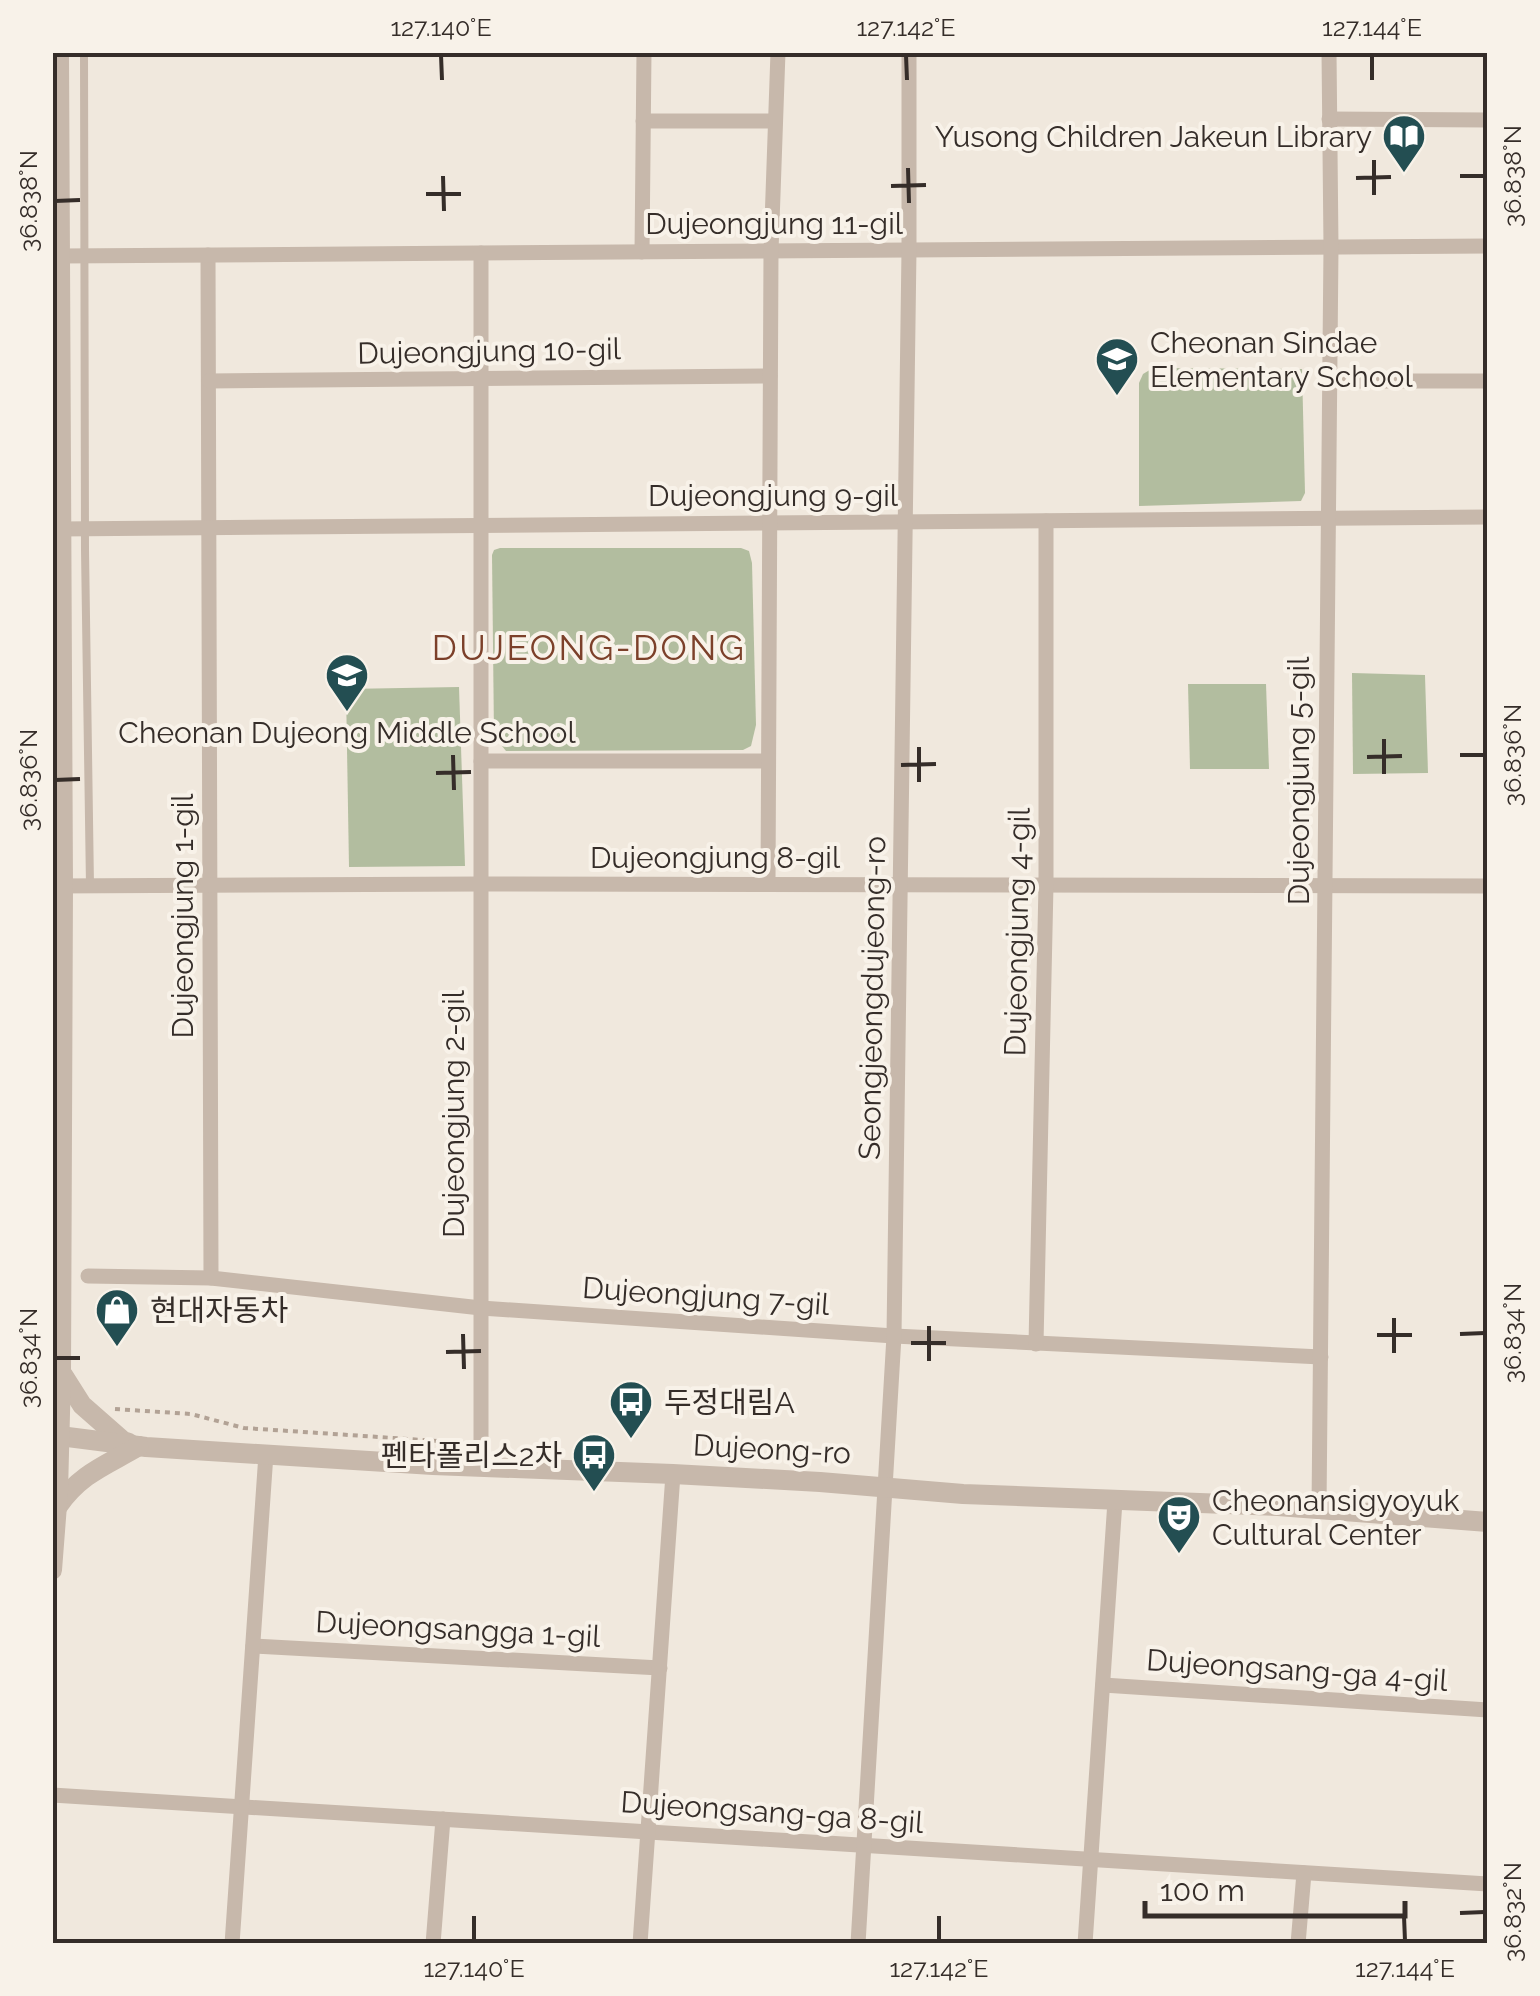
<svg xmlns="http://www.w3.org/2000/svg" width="1540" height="1996" font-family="Raleway,'Noto Sans KR',sans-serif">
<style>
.green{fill:#b2bd9f}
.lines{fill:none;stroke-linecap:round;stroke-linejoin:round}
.path{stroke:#b2a295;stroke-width:4;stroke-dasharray:5 5;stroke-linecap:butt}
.service{stroke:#c7b8ab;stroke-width:8}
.minor{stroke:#c7b8ab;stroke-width:15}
.tertiary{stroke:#c7b8ab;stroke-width:20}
.ticks{fill:none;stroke:#352d29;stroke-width:4}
.labels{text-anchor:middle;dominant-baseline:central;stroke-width:8;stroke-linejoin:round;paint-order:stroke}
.poi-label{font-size:30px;fill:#352d29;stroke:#f8f2e9;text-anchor:start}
.street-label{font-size:30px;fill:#352d29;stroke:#f8f2e9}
.quarter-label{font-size:35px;letter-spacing:2.5px;fill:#7c402a;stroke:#f8f2e9}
.neatline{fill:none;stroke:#352d29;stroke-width:4}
.ticks-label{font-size:25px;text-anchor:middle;fill:#352d29}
</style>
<rect width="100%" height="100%" fill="#f0e8dd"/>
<g class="green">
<path d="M1153,368L1302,369L1305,493L1301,501L1139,506V383L1143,374Z"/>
<path d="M500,548H741L749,551L752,563L756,725L751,746L743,750L506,751L494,736L492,555L494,550Z"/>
<path d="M1352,673L1425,675L1428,773L1353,774Z"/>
<path d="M1188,684H1266L1269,769H1190Z"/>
<path d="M459,687L465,866L349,867L346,689Z"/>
</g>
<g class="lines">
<path class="path" d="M115,1409L191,1414L244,1428L468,1443"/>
<path class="service" d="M84,52L85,550L90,886"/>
<g class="minor">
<path d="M1329,119L1488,120"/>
<path d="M643,121H775"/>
<path d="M642,252L644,52"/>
<path d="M208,255L211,1278"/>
<path d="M61,256L1488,246"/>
<path d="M209,381L770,376"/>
<path d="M1328,381H1488"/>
<path d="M60,529L1488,517"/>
<path d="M481,761H768"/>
<path d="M768,884L771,251L778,52"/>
<path d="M52,886L481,884L1488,886"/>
<path d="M88,1276L211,1278L481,1308L894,1336L1321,1357"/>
<path d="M1036,1344L1046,885V521"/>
<path d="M481,1467V253"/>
<path d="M1319,1509L1331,247L1329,52"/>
<path d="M253,1646L660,1668"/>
<path d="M1103,1685L1488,1710"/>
<path d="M52,1795L1488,1884"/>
<path d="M232,1944L266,1454"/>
<path d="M433,1944L443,1819"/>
<path d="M640,1944L673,1474"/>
<path d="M858,1944L894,1336L909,250V52"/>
<path d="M1085,1944L1115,1501"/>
<path d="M1298,1944L1304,1873"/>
</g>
<g class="tertiary">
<path d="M63,1375L82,1405L123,1441L129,1443"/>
<path d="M52,1435L146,1447L433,1465L673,1474L820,1482L963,1494L1278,1506L1488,1522"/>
<path d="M58,1506C81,1473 107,1465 139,1446"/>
<path d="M52,1570L58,1492L61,1374L63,886L59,52"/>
</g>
</g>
<path class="ticks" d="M441,55L442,80M906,55L907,80M1372,55V80M1374,160V195M908,168L909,203M443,176L444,211M1460,176H1485M1356,178L1391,177M891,186L926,185M426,194H461M55,201L80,200M1384,739V774M919,747V782M453,755L454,790M1460,755H1485M1367,757L1402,756M901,765L936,764M436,773L471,772M55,780L80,779M1394,1318V1353M929,1326V1361M463,1334L464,1369M1460,1334L1485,1333M1377,1335H1412M911,1343H946M446,1352L481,1351M55,1358H80M1460,1913L1485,1912M474,1916V1941M939,1916V1941M1404,1916L1405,1941"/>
<defs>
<g id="library-pin" transform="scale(2.25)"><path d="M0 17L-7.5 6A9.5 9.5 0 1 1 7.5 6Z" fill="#234e52" stroke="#f8f2e9"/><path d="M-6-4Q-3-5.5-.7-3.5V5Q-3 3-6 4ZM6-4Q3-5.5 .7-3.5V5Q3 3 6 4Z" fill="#fff"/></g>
<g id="school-pin" transform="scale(2.25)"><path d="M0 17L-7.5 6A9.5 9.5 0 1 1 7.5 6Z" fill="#234e52" stroke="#f8f2e9"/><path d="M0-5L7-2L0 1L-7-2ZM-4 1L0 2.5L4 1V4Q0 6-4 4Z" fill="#fff"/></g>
<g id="shop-pin" transform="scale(2.25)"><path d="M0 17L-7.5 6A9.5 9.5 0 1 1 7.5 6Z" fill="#234e52" stroke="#f8f2e9"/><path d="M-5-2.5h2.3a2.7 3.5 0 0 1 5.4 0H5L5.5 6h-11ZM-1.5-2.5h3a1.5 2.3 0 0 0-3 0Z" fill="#fff"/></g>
<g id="bus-pin" transform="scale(2.25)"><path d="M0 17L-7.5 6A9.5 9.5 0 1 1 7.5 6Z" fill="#234e52" stroke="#f8f2e9"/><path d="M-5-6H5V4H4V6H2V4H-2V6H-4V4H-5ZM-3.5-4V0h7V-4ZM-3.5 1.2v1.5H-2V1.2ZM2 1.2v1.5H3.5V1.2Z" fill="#fff"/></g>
<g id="theatre-pin" transform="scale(2.25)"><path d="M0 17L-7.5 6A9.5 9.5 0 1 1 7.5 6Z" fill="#234e52" stroke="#f8f2e9"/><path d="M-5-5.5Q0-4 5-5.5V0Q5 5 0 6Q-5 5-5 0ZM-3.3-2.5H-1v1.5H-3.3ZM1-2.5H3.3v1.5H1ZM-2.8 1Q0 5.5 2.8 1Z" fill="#fff"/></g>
</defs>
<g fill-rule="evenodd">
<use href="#library-pin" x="1404" y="136"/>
<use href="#school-pin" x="1117" y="359"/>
<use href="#school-pin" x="347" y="675"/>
<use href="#shop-pin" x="117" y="1310"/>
<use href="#bus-pin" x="631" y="1402"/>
<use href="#bus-pin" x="594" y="1455"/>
<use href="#theatre-pin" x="1179" y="1517"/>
</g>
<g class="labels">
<g class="poi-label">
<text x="1372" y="136" text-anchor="end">Yusong Children Jakeun Library</text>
<text x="1150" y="342">Cheonan Sindae<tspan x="1150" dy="34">Elementary School</tspan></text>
<text x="347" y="732" text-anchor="middle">Cheonan Dujeong Middle School</text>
<text x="150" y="1310">현대자동차</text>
<text x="664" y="1402">두정대림A</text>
<text x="562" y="1455" text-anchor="end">펜타폴리스2차</text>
<text x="1212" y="1500">Cheonansigyoyuk<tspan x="1212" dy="34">Cultural Center</tspan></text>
</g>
<g class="street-label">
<text x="774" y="223">Dujeongjung 11-gil</text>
<text transform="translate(489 351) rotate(-1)">Dujeongjung 10-gil</text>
<text x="773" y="495">Dujeongjung 9-gil</text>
<text transform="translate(1298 781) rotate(-90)">Dujeongjung 5-gil</text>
<text x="715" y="857">Dujeongjung 8-gil</text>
<text transform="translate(182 916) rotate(-90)">Dujeongjung 1-gil</text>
<text transform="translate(1017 932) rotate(-89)">Dujeongjung 4-gil</text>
<text transform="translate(872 998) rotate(-89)">Seongjeongdujeong-ro</text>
<text transform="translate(453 1114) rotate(-90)">Dujeongjung 2-gil</text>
<text transform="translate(706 1296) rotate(4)">Dujeongjung 7-gil</text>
<text transform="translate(772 1449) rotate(3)">Dujeong-ro</text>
<text transform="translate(458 1629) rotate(3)">Dujeongsangga 1-gil</text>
<text transform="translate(1297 1670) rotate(4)">Dujeongsang-ga 4-gil</text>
<text transform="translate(772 1812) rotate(4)">Dujeongsang-ga 8-gil</text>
</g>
<g class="quarter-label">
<text x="589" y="647">DUJEONG-DONG</text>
</g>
</g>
<rect width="1540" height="1996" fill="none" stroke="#f8f2e9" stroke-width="110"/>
<path d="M1145 1901v15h260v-15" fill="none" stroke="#352d29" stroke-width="5"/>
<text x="1160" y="1901" font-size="30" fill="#352d29" stroke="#f8f2e9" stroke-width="8" paint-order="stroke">100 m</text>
<rect x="55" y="55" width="1430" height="1886" class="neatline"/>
<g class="ticks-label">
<text x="441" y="36">127.140°E</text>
<text x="906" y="36">127.142°E</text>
<text x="1372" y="36">127.144°E</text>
<text transform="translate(1512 176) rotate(-90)" y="9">36.838°N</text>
<text transform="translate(28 201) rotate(-90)" y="9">36.838°N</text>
<text transform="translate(1512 755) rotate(-90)" y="9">36.836°N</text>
<text transform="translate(28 780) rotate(-90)" y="9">36.836°N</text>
<text transform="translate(1512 1333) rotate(-90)" y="9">36.834°N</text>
<text transform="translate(28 1358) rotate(-90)" y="9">36.834°N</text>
<text transform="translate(1512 1912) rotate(-90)" y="9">36.832°N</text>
<text x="474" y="1977">127.140°E</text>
<text x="939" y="1977">127.142°E</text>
<text x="1405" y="1977">127.144°E</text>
</g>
</svg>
